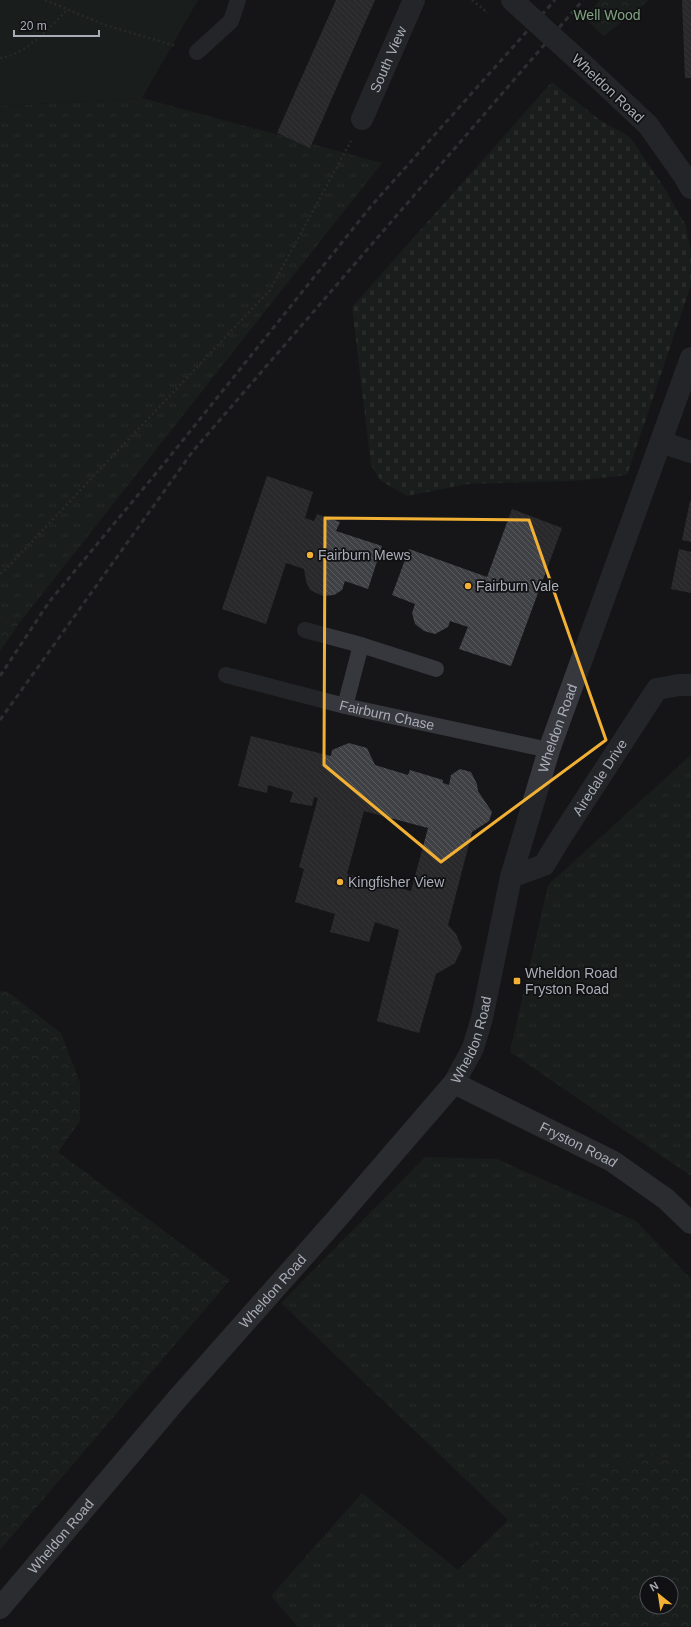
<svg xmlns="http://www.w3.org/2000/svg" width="691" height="1627" font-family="Arial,sans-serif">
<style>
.grass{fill:url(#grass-tufts)}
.forest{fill:url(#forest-crowns);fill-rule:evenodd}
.cemetery{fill:url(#cemetery-stones)}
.park{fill:#1e261f}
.building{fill:url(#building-back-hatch);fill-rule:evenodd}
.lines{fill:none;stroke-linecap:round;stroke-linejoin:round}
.path{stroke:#3d3f44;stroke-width:2.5;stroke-dasharray:2 3;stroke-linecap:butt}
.lane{stroke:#37383d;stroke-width:16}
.street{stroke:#37383d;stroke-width:22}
.secondary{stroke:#45474d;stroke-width:22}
.rail{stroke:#4a4c52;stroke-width:3;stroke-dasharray:5 4;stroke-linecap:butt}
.street-bridge{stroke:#37383d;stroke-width:22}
.marked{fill:none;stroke:#f2b134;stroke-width:3;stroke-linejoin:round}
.poi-dot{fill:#f2b134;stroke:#111113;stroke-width:1.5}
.labels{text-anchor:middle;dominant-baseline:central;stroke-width:3.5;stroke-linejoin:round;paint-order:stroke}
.park-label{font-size:14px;fill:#7fa381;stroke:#111113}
.street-label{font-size:14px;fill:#a8adb8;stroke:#111113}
.poi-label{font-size:14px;fill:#a8adb8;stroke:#111113;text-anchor:start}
</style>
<defs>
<pattern id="grass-tufts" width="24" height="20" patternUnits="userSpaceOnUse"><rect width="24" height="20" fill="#1e261f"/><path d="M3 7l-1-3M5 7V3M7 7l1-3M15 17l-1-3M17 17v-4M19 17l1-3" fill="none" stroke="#3c433d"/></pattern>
<pattern id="forest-crowns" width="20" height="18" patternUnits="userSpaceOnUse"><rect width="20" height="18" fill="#1e261f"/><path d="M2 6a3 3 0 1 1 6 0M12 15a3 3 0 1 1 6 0" fill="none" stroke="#3c433d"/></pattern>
<pattern id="cemetery-stones" width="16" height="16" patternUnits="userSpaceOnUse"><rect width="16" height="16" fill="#1e261f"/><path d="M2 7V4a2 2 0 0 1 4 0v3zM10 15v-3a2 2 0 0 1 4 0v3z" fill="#3c433d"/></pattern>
<pattern id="building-back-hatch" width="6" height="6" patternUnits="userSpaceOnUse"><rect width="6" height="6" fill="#404145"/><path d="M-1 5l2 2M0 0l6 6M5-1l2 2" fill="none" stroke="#595a5e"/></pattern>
</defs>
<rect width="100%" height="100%" fill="#161618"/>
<g class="grass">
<path d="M142,98L382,163L20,622L0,616V106Z"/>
<path d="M691,755V1176L510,1052L548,885Z"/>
<path d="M425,1157L497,1159L636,1221L691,1279V1466L650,1453L528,1578L548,1627H298L271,1596L362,1493L458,1570L508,1520L281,1303Z"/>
</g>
<g class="forest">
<path d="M600,0H649L604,36L584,18Z"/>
<path d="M0,616L20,622L0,651Z"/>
<path d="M0,991L8,992L61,1033L80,1083V1121L58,1152L230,1280L0,1550Z"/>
<path d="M650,1453L691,1466V1627H548L528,1578L541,1502ZM647,1583H671V1607H647Z"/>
</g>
<path class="cemetery" d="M552,82L601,121L630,137L665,189L686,226L691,251V285L627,475L573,481L468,484L407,496L381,481L371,465L352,307Z"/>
<path class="park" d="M0,0H198L142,98L0,106Z"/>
<g class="building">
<path d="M336,0H375L310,148L277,133Z"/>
<path d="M682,0H691V78H685Z"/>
<path d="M267,476L313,492L305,518L314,521L317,514L340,522L336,531L382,546L368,589L345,581L342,590L334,595L323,596L310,590L306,581L304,569L286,563L266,624L222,609Z"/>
<path d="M690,501H691V542L682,540Z"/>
<path d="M512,509L562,528L511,666L459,649L468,627L450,621L448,627L435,634L424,631L415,624L412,613L415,604L392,595L409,549L487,577Z"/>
<path d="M679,549L691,552V593L671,589Z"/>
<path d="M251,736L331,756L332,750L349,743L367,748L375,765L408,775L410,770L443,780V783L449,785L451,775L460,769L471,772L477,784L478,791L492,812L489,821L472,832L448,925L456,934L462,948L455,963L436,974L419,1033L377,1021L399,930L375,922L369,942L330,932L335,914L295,902L304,869L299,867L318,798L314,797L312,806L290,802L293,792L268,785L267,793L238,786ZM364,811L428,828L411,891L347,874Z"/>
</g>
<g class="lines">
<g class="path">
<path d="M45,0L105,25L176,46"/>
<path d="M472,0L488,13"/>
<path d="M0,58C26,55 50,27 68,9"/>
<path d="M0,573H2L270,290L351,141"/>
</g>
<g class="lane">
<path d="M197,52L231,21L238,0"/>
<path d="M305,630L361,645L345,706"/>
<path d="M361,645L436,669"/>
<path id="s1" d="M226,675L345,706L549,750"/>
</g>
<g class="street">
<path d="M587,68L648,125L684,176L691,188"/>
<path id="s2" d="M362,119L414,0"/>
<path d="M661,442L691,452"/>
<path id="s3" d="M511,877L544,865L559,840L657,689L679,685H691"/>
<path id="s4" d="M454,1083L473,1048L482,1018L511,877L549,750L691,358"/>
</g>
<path class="secondary" id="s5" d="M0,1608L178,1398L341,1214L454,1083L612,1161L666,1199L691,1223"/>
<g class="rail">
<path d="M0,676L49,602L167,460L372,205L555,0"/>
<path d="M0,720L193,451L583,0"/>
</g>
<path class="street-bridge" d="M512,0L587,68"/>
</g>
<path d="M0 0H691V1627H0ZM325,518L529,520L606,740L441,862L324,765Z" fill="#161618" fill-opacity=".55" fill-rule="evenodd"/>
<path class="marked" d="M325,518L529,520L606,740L441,862L324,765Z"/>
<g class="poi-dot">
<circle cx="310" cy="555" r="4"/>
<circle cx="468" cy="586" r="4"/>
<circle cx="340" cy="882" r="4"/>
<rect x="513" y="977" width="8" height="8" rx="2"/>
</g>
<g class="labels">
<g class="park-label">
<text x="607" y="15">Well Wood</text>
</g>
<g class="street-label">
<text stroke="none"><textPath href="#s2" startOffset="65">South View</textPath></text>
<text transform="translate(608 88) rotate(43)">Wheldon Road</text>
<text stroke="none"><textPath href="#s1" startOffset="166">Fairburn Chase</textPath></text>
<text stroke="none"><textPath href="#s4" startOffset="371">Wheldon Road</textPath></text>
<text stroke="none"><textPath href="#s3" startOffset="139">Airedale Drive</textPath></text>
<text stroke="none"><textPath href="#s4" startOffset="47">Wheldon Road</textPath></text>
<text stroke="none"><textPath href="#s5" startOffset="833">Fryston Road</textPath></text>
<text stroke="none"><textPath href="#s5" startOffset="418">Wheldon Road</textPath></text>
<text stroke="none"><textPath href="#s5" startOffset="94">Wheldon Road</textPath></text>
</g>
<g class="poi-label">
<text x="318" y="555">Fairburn Mews</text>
<text x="476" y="586">Fairburn Vale</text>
<text x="348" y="882">Kingfisher View</text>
<text x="525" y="973">Wheldon Road<tspan x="525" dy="16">Fryston Road</tspan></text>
</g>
</g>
<g transform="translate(659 1595) rotate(330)"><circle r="19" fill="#111113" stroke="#4d4f55"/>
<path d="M0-3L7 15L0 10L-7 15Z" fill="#f2b134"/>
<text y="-6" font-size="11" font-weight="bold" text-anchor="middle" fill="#a8adb8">N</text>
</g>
<path d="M14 30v6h85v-6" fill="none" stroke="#a8adb8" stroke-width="2"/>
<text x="20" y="30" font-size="12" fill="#a8adb8" stroke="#111113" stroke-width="3" paint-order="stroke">20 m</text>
</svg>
